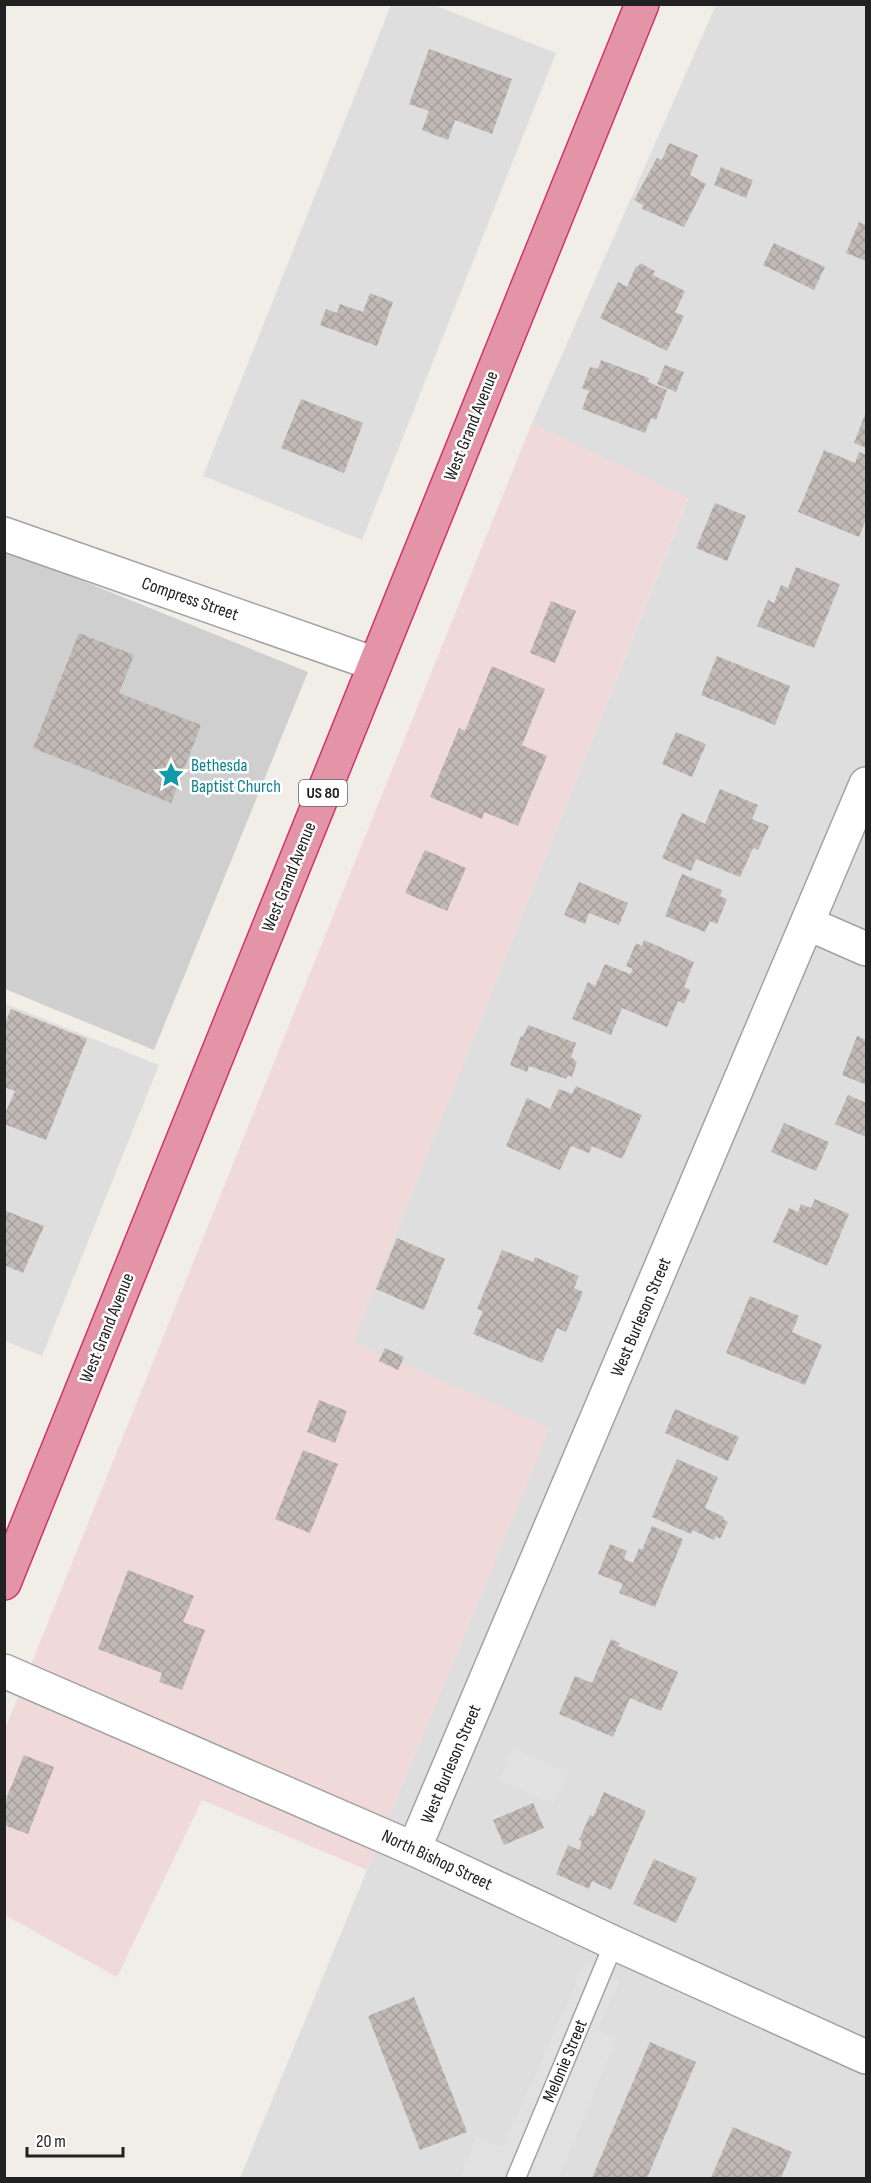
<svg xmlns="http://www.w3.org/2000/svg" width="871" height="2183" font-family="'Sofia Sans Condensed',sans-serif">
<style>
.residential{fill:#dfdede}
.commercial{fill:#f0d9d9}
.religious{fill:#cfcfcf}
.parking{fill:#e1e1e1}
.building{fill:url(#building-cross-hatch)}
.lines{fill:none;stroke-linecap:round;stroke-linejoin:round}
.lane-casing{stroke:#a2a2a2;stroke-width:21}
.street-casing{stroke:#a2a2a2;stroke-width:36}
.highway-casing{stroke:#d2326f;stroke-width:36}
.lane{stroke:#fff;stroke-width:18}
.street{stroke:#fff;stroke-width:33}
.highway{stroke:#e395a7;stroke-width:33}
.labels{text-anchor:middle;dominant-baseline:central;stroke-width:5;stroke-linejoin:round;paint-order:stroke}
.shield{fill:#fff;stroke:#646464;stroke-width:1.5}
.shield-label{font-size:16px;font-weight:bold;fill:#212121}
.street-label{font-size:18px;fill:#212121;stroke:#fff}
.culture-label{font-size:18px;fill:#0d838f;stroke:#fff;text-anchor:start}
</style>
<defs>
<pattern id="building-cross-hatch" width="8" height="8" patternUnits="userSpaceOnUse" patternTransform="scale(1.5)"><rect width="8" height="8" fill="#c1b9b5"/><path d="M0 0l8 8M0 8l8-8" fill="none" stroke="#a69f9b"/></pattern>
</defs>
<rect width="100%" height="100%" fill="#f1eee8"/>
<g class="residential">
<path d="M391,5H434L556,53L362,540L203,476Z"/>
<path d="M716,5H866V2178H240L549,1429L352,1343L688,499L532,423Z"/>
<path d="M4,1003L159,1065L42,1356L5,1341Z"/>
</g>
<path class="commercial" d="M532,423L688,498L353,1342L550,1428L367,1870L202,1800L117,1977L5,1915V1729Z"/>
<path class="religious" d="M4,549L308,672L154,1050L5,989Z"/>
<g class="parking">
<path d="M513,1748L568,1771L553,1804L499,1781Z"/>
<path d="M585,1963L620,1980L598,2029L616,2039L559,2178H539L533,2176L532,2178H460L476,2137L503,2147Z"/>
</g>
<g class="building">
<path d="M429,49L512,79L492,134L455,120L448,140L422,130L429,111L409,104Z"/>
<path d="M669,143L698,155L690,175L706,184L684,227L642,209L643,205L634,200L657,158L662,160Z"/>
<path d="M721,167L753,180L746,198L714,185Z"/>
<path d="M859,222L866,225V261L846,253Z"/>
<path d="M774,243L825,267L814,290L763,265Z"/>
<path d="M640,263L655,271L653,275L685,291L675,312L684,316L667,351L600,318L618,282L627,287L636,266L638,267Z"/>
<path d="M370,293L393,302L377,346L320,325L326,309L337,313L340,304L363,312Z"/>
<path d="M601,360L649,378L648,382L667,390L656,420L651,418L645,433L582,409L589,391L582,388L590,367L598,369Z"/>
<path d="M665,365L684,372L676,392L657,384Z"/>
<path d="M301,399L363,423L344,473L281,448Z"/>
<path d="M866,412V448L854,443Z"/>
<path d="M824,450L855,463L859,452L866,455V519L859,537L798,512Z"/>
<path d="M715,503L746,516L727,561L696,548Z"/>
<path d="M796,567L840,584L814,648L757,626L768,600L774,603L781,585L788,588Z"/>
<path d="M551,601L576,611L555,663L530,653Z"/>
<path d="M79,633L134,655L119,693L201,725L171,803L33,748Z"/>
<path d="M717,656L790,686L775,725L701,695Z"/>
<path d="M492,666L545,689L522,745L547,756L518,826L484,812L482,819L430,797L459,728L465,731Z"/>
<path d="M676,732L706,744L692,777L662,764Z"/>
<path d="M720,789L758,805L752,819L769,826L758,850L753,848L740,877L696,859L691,871L662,858L682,813L705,824Z"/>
<path d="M425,850L466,868L447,911L405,893Z"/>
<path d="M682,874L722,890L720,896L727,899L717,924L710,921L705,932L665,916Z"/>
<path d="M579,882L628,903L619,925L589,913L585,924L564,915Z"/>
<path d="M644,940L694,962L684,987L690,990L684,1004L678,1001L667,1027L622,1008L611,1035L572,1019L588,982L595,986L605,964L630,974L633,969L626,966L636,943L642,946Z"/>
<path d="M11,1009L87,1039L46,1140L4,1124V1116L15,1091L4,1087V1025Z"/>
<path d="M528,1025L576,1043L571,1057L577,1062L572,1077L568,1075L566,1079L529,1066L527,1072L510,1065L521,1036L523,1037Z"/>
<path d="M857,1036L866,1040V1085L842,1075Z"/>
<path d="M576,1086L642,1115L622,1159L592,1146L589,1153L571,1146L560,1170L506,1146L527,1098L550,1109L559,1089L572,1094Z"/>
<path d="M848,1095L866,1103V1137L835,1124Z"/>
<path d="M784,1123L829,1142L816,1171L771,1152Z"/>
<path d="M815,1199L849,1214L827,1266L773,1242L789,1208L798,1212L801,1204L811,1208Z"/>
<path d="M4,1210L44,1226L23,1273L4,1265Z"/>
<path d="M397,1238L445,1259L424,1310L376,1289Z"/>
<path d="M502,1250L533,1262L535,1257L579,1276L574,1288L583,1292L566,1332L557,1328L542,1363L473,1334L483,1311L477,1309Z"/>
<path d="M750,1296L799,1316L792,1332L822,1345L805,1385L726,1353Z"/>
<path d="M385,1348L404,1357L398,1370L379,1361Z"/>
<path d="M319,1400L347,1411L335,1443L307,1432Z"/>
<path d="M675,1409L739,1437L728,1461L665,1433Z"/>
<path d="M303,1450L338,1464L310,1533L275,1519Z"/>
<path d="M677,1459L718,1477L705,1508L724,1517L723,1519L728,1522L720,1539L716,1536L714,1540L692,1530L691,1534L652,1517Z"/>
<path d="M652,1526L683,1539L655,1607L619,1593L623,1584L598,1574L610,1544L627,1551L624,1559L633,1563L639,1548L642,1550Z"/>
<path d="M128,1570L194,1596L183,1622L205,1630L182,1690L159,1682L162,1673L98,1649Z"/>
<path d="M611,1639L620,1643L618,1646L678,1672L661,1711L630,1698L613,1737L559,1714L575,1676L592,1683Z"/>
<path d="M24,1755L54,1767L28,1834L4,1825V1804Z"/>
<path d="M604,1792L646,1811L611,1890L592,1881L589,1889L556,1874L568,1845L579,1850L582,1841L579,1840L590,1815L593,1817Z"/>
<path d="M533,1803L544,1828L504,1845L493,1820Z"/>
<path d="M654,1859L697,1878L676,1923L633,1904Z"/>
<path d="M414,1997L467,2132L420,2150L368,2016Z"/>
<path d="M650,2042L696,2062L647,2178H592Z"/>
<path d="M733,2127L792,2152L781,2178H711Z"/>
</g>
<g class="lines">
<g class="lane-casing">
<path id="lane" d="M516,2178L614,1943"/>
</g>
<g class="street-casing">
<g id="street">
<path d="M4,534L375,664"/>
<path d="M809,924L866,949"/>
<path d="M4,1671L414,1849L614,1943L866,2057"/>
<path d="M414,1849L866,784"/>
</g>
</g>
<g class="highway-casing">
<path id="highway" d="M4,1583L642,4"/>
</g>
<use href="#lane" class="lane"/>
<use href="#street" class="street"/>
<use href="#highway" class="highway"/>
</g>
<defs>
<g id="sight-bare" transform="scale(2.07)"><path d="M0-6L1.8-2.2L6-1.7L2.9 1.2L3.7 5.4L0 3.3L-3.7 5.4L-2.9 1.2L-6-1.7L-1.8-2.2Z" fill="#0f9aa8" stroke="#fff" stroke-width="2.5" paint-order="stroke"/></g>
</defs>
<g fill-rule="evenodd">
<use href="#sight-bare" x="171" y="775"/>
</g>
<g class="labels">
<rect class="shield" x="299" y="780" width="48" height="26" rx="4.5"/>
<g class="shield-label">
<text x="323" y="793">US 80</text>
</g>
<g class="street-label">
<text transform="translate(471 426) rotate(-68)">West Grand Avenue</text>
<text transform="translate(190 599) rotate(19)">Compress Street</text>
<text transform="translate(289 877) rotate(-68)">West Grand Avenue</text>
<text transform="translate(641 1317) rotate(-67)">West Burleson Street</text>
<text transform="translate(107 1328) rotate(-68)">West Grand Avenue</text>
<text transform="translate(451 1764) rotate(-67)">West Burleson Street</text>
<text transform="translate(437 1860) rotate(25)">North Bishop Street</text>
<text transform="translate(565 2061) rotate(-67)">Melonie Street</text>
</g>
<g class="culture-label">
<text x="191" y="765">Bethesda<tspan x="191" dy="21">Baptist Church</tspan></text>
</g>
</g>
<rect width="871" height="2183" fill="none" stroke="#212121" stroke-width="12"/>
<path d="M27 2147v9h96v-9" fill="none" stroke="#212121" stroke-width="3"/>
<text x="36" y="2147" font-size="18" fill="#212121" stroke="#ffffff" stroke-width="4.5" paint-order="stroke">20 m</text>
</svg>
